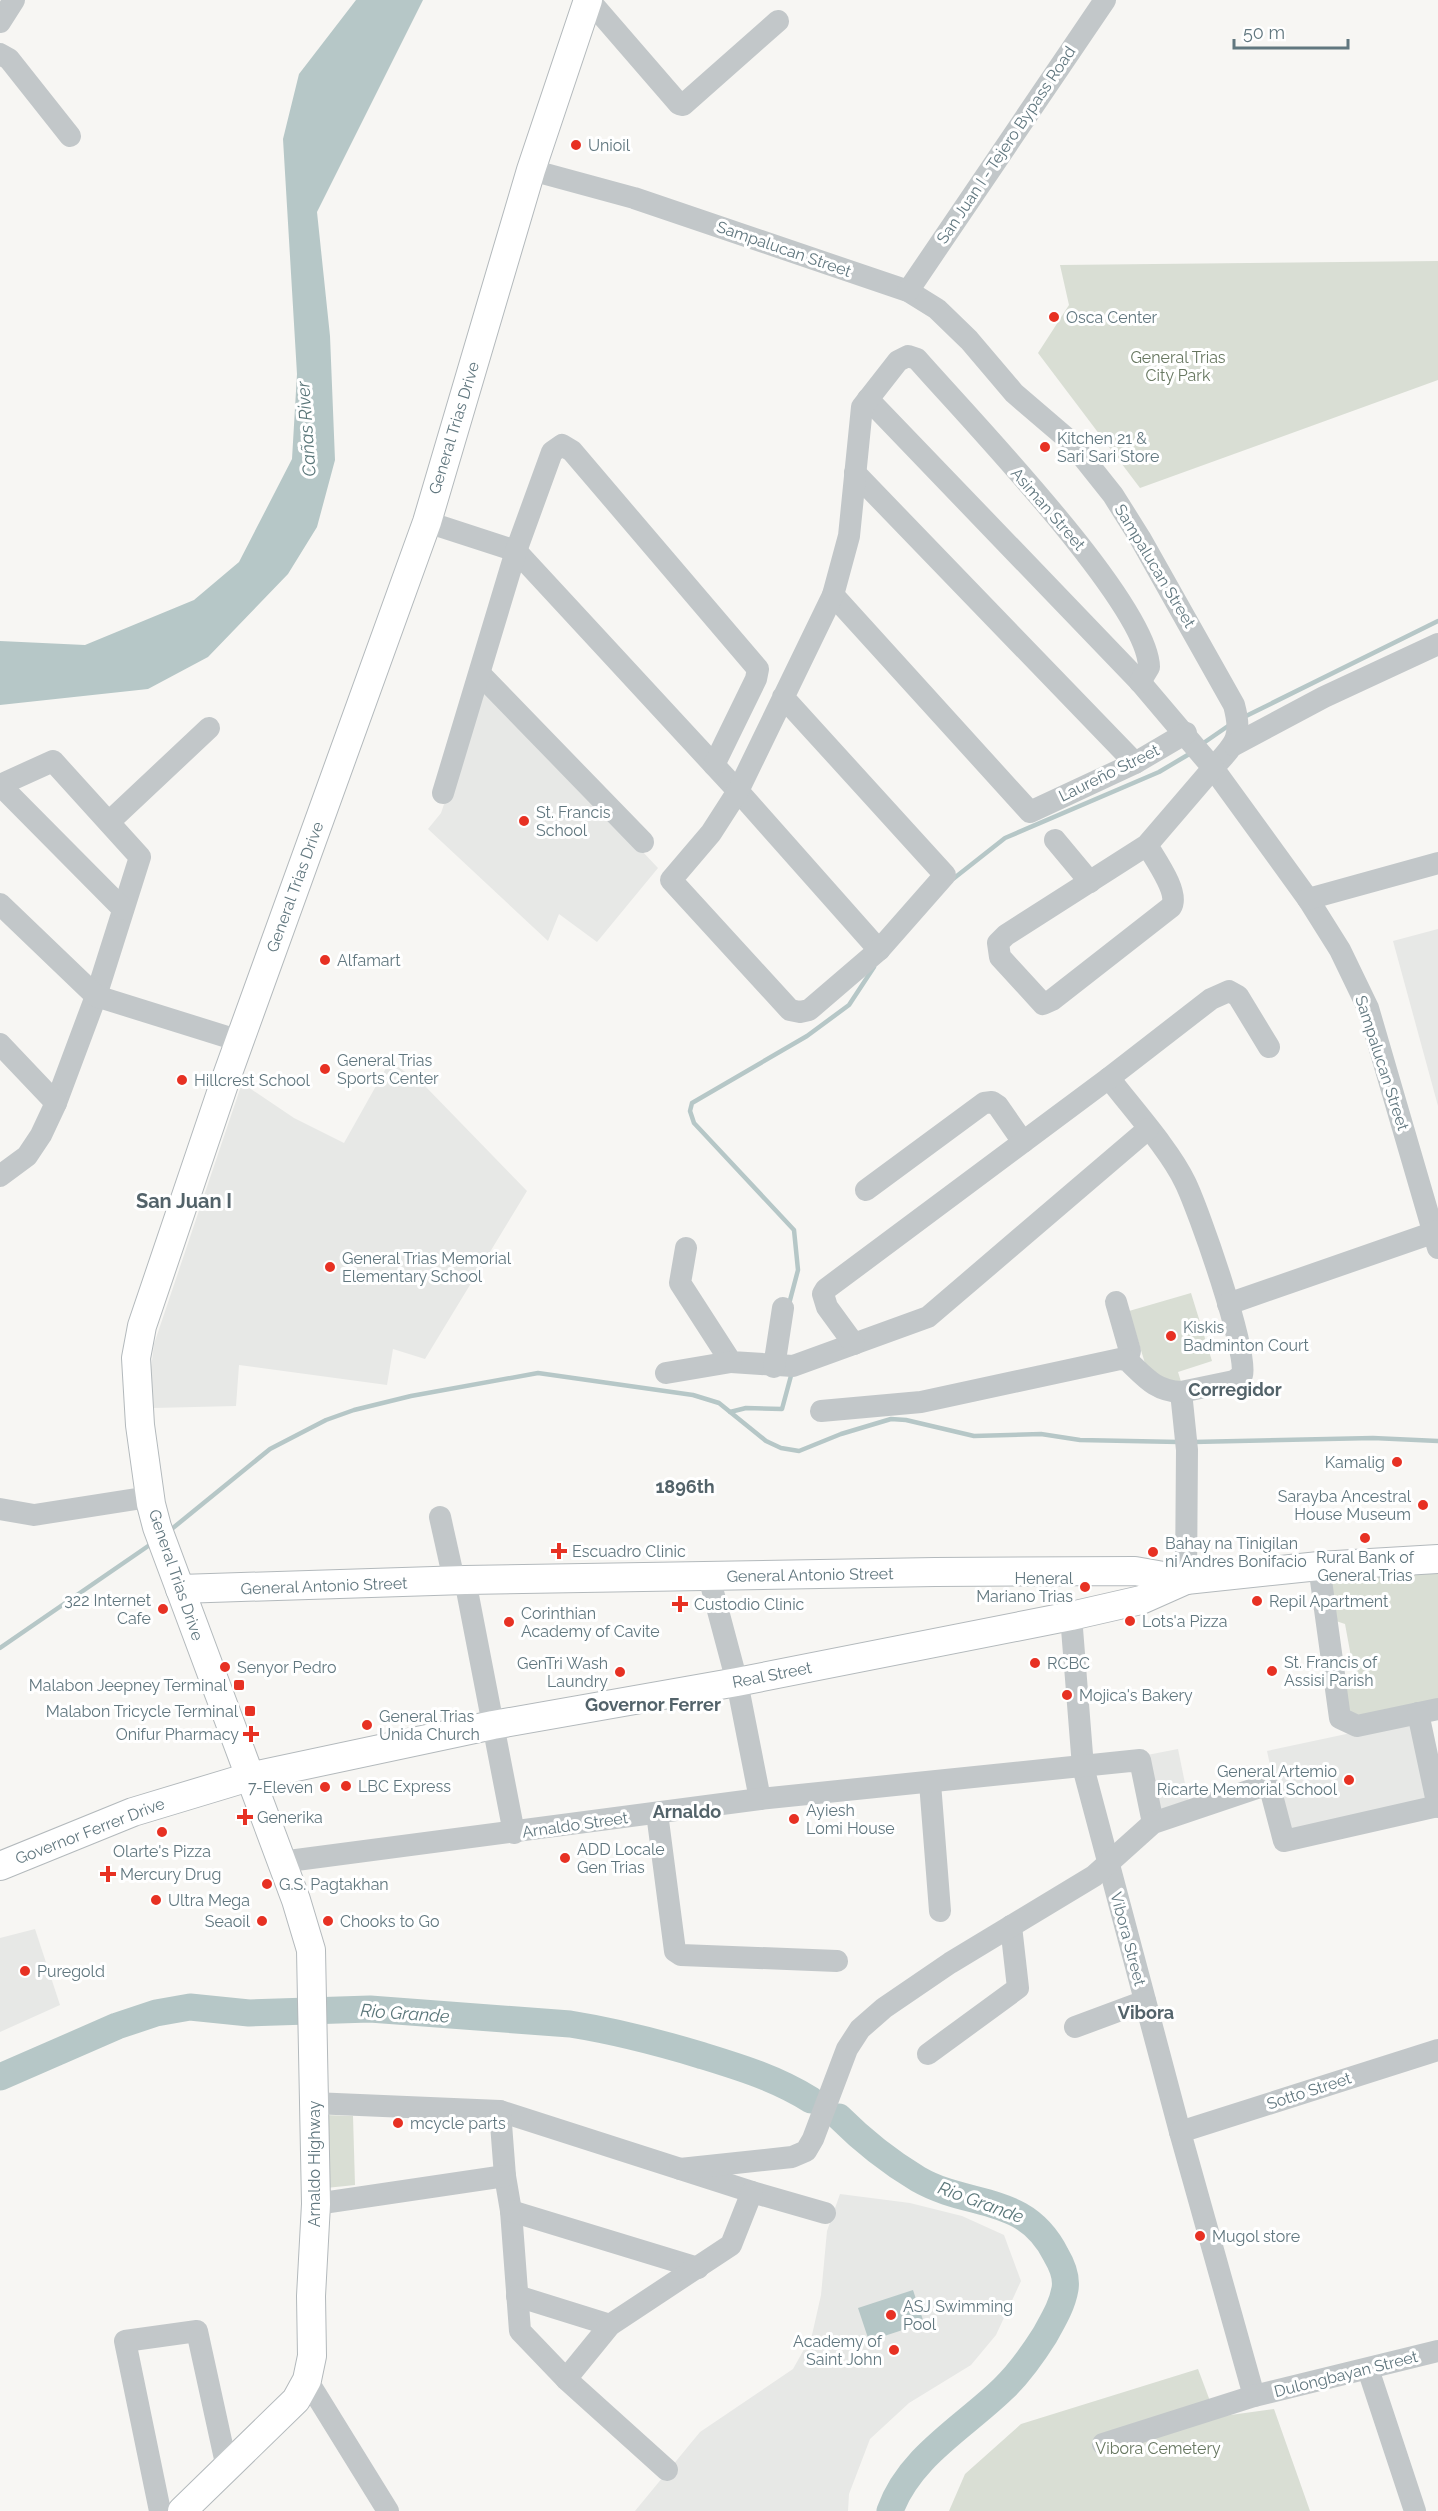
<svg xmlns="http://www.w3.org/2000/svg" width="1438" height="2511" font-family="Raleway,sans-serif">
<style>
.built{fill:#e7e8e6}
.green{fill:#d9ded4}
.water{fill:#b6c7c7}
.lines{fill:none;stroke-linecap:round;stroke-linejoin:round}
.stream{stroke:#b6c7c7;stroke-width:4.5}
.river{stroke:#b6c7c7;stroke-width:27}
.major-casing{stroke:#b3b9bc;stroke-width:30}
.minor{stroke:#c2c7c9;stroke-width:22}
.major{stroke:#fff;stroke-width:28}
.poi-dot{fill:#e73123;stroke:#fff;stroke-width:2}
.labels{text-anchor:middle;dominant-baseline:central;stroke-width:6;stroke-linejoin:round;paint-order:stroke}
.poi-label{font-size:16px;fill:#61777f;stroke:#fff;text-anchor:start}
.street-label{font-size:16px;fill:#61777f;stroke:#fff}
.park-label{font-size:16px;fill:#677760;stroke:#fff}
.water-label{font-size:18px;font-style:italic;fill:#5b777a;stroke:#fff}
.neighbourhood-label{font-size:18px;font-weight:bold;fill:#53636a;stroke:#fff}
.quarter-label{font-size:20px;font-weight:bold;fill:#53636a;stroke:#fff}
</style>
<rect width="100%" height="100%" fill="#f7f6f3"/>
<g class="built">
<path d="M489,689L658,868L597,942L559,914L548,941L428,829L441,813L482,694Z"/>
<path d="M1438,929V1106L1393,941Z"/>
<path d="M390,1061L425,1086L527,1191L425,1359L393,1349L387,1385L239,1365L236,1406L153,1408L151,1369L154,1344L242,1083L294,1118L344,1143Z"/>
<path d="M1412,1720L1431,1808L1286,1839L1267,1751Z"/>
<path d="M1178,1749L1190,1808L1156,1819L1142,1756Z"/>
<path d="M35,1929L60,2005L0,2032V1938Z"/>
<path d="M840,2194L910,2203L962,2216L1004,2235L1021,2281L996,2335L971,2365L909,2403L870,2439L849,2494L848,2511H635L700,2432L793,2369L812,2335L821,2295L827,2231Z"/>
</g>
<g class="green">
<path d="M1438,261V380L1140,488L1038,353L1069,305L1060,265Z"/>
<path d="M1191,1293L1212,1361L1178,1372L1182,1385L1151,1383L1129,1311Z"/>
<path d="M1438,1573V1707L1351,1718L1340,1693L1356,1684L1345,1624L1327,1618L1326,1584L1335,1578Z"/>
<path d="M324,2115L353,2116L355,2185L326,2188Z"/>
<path d="M1198,2369L1216,2417L1274,2409L1310,2511H949L965,2474L1021,2424Z"/>
</g>
<g class="water">
<path d="M356,0H423L317,212L330,336L335,460L317,527L288,574L208,657L148,689L0,705V641L85,645L194,600L239,562L292,459L297,374L283,139L299,74Z"/>
<path d="M913,2290L924,2323L869,2341L858,2308Z"/>
</g>
<g class="lines">
<g class="stream">
<path d="M1244,717L1438,621"/>
<path d="M1202,744L1231,724"/>
<path d="M953,879L1005,838L1159,772L1191,753"/>
<path d="M789,1304L798,1270L794,1230L694,1123L690,1111L692,1103L807,1036L849,1005L874,967"/>
<path d="M730,1412L746,1408L782,1409L792,1372"/>
<path d="M1193,1442L1373,1438L1438,1441"/>
<path d="M168,1532L270,1449L326,1420L354,1410L411,1396L538,1373L693,1395L719,1403L766,1441L781,1448L799,1451L841,1434L891,1419L906,1420L974,1436L1041,1434L1080,1440L1179,1442"/>
<path d="M0,1648L154,1542"/>
</g>
<g class="river">
<path d="M0,2077L117,2026L156,2013L190,2007L249,2013L370,2009L570,2024C614,2031 657,2042 700,2055C739,2067 776,2078 811,2100"/>
<path d="M839,2117C864,2142 888,2161 918,2179C970,2209 1025,2193 1056,2255C1062,2265 1067,2277 1065,2289C1062,2306 1053,2320 1045,2335C1033,2354 1020,2373 1003,2389C964,2427 909,2457 890,2511"/>
</g>
<g class="major-casing">
<g id="major">
<path d="M180,1589L465,1580L935,1572L1135,1571L1186,1580L1319,1566L1438,1559"/>
<path d="M0,1866L133,1812L249,1777L493,1725L737,1682L1071,1616L1141,1600L1186,1580"/>
<path d="M182,2511L296,2400L307,2380L312,2356L311,2296L316,2204L311,1950L296,1900L157,1527L151,1504L140,1425L136,1358L142,1326L224,1084L427,522L531,170L588,0"/>
</g>
</g>
<g class="minor">
<path d="M589,0L679,104L683,105L778,21"/>
<path d="M0,22L14,0"/>
<path d="M0,54L9,59L70,136"/>
<path d="M531,170L634,198L908,291L937,309L969,340L1014,393L1070,441L1113,495L1140,538L1234,705C1243,738 1235,744 1213,768L1308,899L1340,950L1368,1008L1438,1248"/>
<path d="M908,291L1105,0"/>
<path d="M868,399L1140,682L1213,768L1147,845L1006,935L998,943L1000,957L1043,1004L1052,1000L1171,907C1180,893 1155,859 1147,845"/>
<path d="M855,473L1135,763"/>
<path d="M427,522L516,551L738,791L879,950"/>
<path d="M833,595L1030,812L1135,763L1186,733"/>
<path d="M480,674L643,842"/>
<path d="M783,697L945,875L879,950L809,1010L800,1012L790,1010L671,880L711,833L738,791L833,595L849,536L862,407L898,361L908,356L917,359C965,414 1148,603 1149,667L1140,682"/>
<path d="M1234,745L1324,697L1438,644"/>
<path d="M0,785L53,761L140,857L96,996L56,1103L41,1135L27,1156L0,1176"/>
<path d="M0,785L123,909"/>
<path d="M443,793L516,551L552,452L562,445L572,451L758,669L756,679L714,765"/>
<path d="M109,822L209,728"/>
<path d="M1055,840L1090,882"/>
<path d="M1308,899L1438,863"/>
<path d="M0,904L96,996L240,1041"/>
<path d="M0,1044L56,1103"/>
<path d="M1109,1078C1131,1107 1170,1150 1185,1182C1198,1208 1249,1353 1242,1375L1234,1381L1181,1392L1187,1450L1186,1580"/>
<path d="M866,1190L984,1103L992,1102L998,1106L1023,1142"/>
<path d="M686,1248L680,1283L731,1362L793,1366L928,1317L1148,1129"/>
<path d="M1116,1302L1130,1351L1127,1360"/>
<path d="M1228,1304L1438,1231"/>
<path d="M854,1344L827,1307L823,1294L826,1289L1109,1078L1211,999L1229,991L1238,996L1269,1047"/>
<path d="M774,1367L783,1308"/>
<path d="M666,1373L731,1362"/>
<path d="M821,1411L921,1402L1120,1359L1127,1360C1145,1377 1155,1391 1181,1392"/>
<path d="M0,1509L34,1515L149,1497"/>
<path d="M440,1517L454,1580"/>
<path d="M1319,1566L1340,1718L1357,1726L1438,1709"/>
<path d="M709,1577L737,1682L760,1799"/>
<path d="M465,1580L514,1833"/>
<path d="M1071,1616L1083,1767L1180,2132L1254,2396"/>
<path d="M1418,1713L1438,1807"/>
<path d="M930,1783L940,1911"/>
<path d="M657,1813L675,1951L681,1955L837,1961"/>
<path d="M281,1862L760,1799L1140,1760L1153,1823"/>
<path d="M1075,2027L1145,2001"/>
<path d="M928,2054L1018,1988L1011,1926"/>
<path d="M313,2103L500,2111L752,2192L825,2213"/>
<path d="M500,2111L505,2176L511,2211L520,2331L566,2379L667,2470"/>
<path d="M1180,2132L1438,2050"/>
<path d="M680,2169L792,2157L806,2151L813,2139L847,2049L860,2029L884,2008L950,1963L1094,1876L1153,1823L1269,1784L1284,1841L1438,1806"/>
<path d="M316,2204L505,2176"/>
<path d="M511,2211L698,2268"/>
<path d="M517,2296L610,2325"/>
<path d="M1368,2369L1415,2511"/>
<path d="M566,2379L610,2325L731,2245L752,2192"/>
<path d="M307,2380L388,2511"/>
<path d="M1103,2444L1254,2396L1438,2351"/>
<path d="M160,2511L125,2341L197,2331L227,2468"/>
</g>
<use href="#major" class="major"/>
</g>
<g class="poi-dot">
<circle cx="576" cy="145" r="6"/>
<circle cx="1054" cy="317" r="6"/>
<circle cx="1045" cy="447" r="6"/>
<circle cx="524" cy="821" r="6"/>
<circle cx="325" cy="960" r="6"/>
<circle cx="325" cy="1069" r="6"/>
<circle cx="182" cy="1080" r="6"/>
<circle cx="330" cy="1267" r="6"/>
<circle cx="1171" cy="1336" r="6"/>
<circle cx="1397" cy="1462" r="6"/>
<circle cx="1423" cy="1505" r="6"/>
<circle cx="1365" cy="1538" r="6"/>
<path d="M556 1542h6v6h6v6h-6v6h-6v-6h-6v-6h6z"/>
<circle cx="1153" cy="1552" r="6"/>
<circle cx="1085" cy="1587" r="6"/>
<circle cx="1257" cy="1601" r="6"/>
<path d="M677 1595h6v6h6v6h-6v6h-6v-6h-6v-6h6z"/>
<circle cx="163" cy="1609" r="6"/>
<circle cx="1130" cy="1621" r="6"/>
<circle cx="509" cy="1622" r="6"/>
<circle cx="1035" cy="1663" r="6"/>
<circle cx="225" cy="1667" r="6"/>
<circle cx="1272" cy="1671" r="6"/>
<circle cx="620" cy="1672" r="6"/>
<rect x="233" y="1679" width="12" height="12" rx="3"/>
<circle cx="1067" cy="1695" r="6"/>
<rect x="244" y="1705" width="12" height="12" rx="3"/>
<circle cx="367" cy="1725" r="6"/>
<path d="M248 1725h6v6h6v6h-6v6h-6v-6h-6v-6h6z"/>
<circle cx="1349" cy="1780" r="6"/>
<circle cx="346" cy="1786" r="6"/>
<circle cx="325" cy="1787" r="6"/>
<path d="M242 1808h6v6h6v6h-6v6h-6v-6h-6v-6h6z"/>
<circle cx="794" cy="1819" r="6"/>
<circle cx="162" cy="1832" r="6"/>
<circle cx="565" cy="1858" r="6"/>
<path d="M105 1865h6v6h6v6h-6v6h-6v-6h-6v-6h6z"/>
<circle cx="267" cy="1884" r="6"/>
<circle cx="156" cy="1900" r="6"/>
<circle cx="262" cy="1921" r="6"/>
<circle cx="328" cy="1921" r="6"/>
<circle cx="25" cy="1971" r="6"/>
<circle cx="398" cy="2123" r="6"/>
<circle cx="1200" cy="2236" r="6"/>
<circle cx="891" cy="2315" r="6"/>
<circle cx="894" cy="2350" r="6"/>
</g>
<g class="labels">
<g class="poi-label">
<text x="588" y="145">Unioil</text>
<text x="1066" y="317">Osca Center</text>
<text x="1057" y="438">Kitchen 21 &amp;<tspan x="1057" dy="18">Sari Sari Store</tspan></text>
<text x="536" y="812">St. Francis<tspan x="536" dy="18">School</tspan></text>
<text x="337" y="960">Alfamart</text>
<text x="337" y="1060">General Trias<tspan x="337" dy="18">Sports Center</tspan></text>
<text x="194" y="1080">Hillcrest School</text>
<text x="342" y="1258">General Trias Memorial<tspan x="342" dy="18">Elementary School</tspan></text>
<text x="1183" y="1327">Kiskis<tspan x="1183" dy="18">Badminton Court</tspan></text>
<text x="1385" y="1462" text-anchor="end">Kamalig</text>
<text x="1411" y="1496" text-anchor="end">Sarayba Ancestral<tspan x="1411" dy="18">House Museum</tspan></text>
<text x="1165" y="1543">Bahay na Tinigilan<tspan x="1165" dy="18">ni Andres Bonifacio</tspan></text>
<text x="572" y="1551">Escuadro Clinic</text>
<text x="1365" y="1557" text-anchor="middle">Rural Bank of<tspan x="1365" dy="18">General Trias</tspan></text>
<text x="1073" y="1578" text-anchor="end">Heneral<tspan x="1073" dy="18">Mariano Trias</tspan></text>
<text x="151" y="1600" text-anchor="end">322 Internet<tspan x="151" dy="18">Cafe</tspan></text>
<text x="1269" y="1601">Repil Apartment</text>
<text x="694" y="1604">Custodio Clinic</text>
<text x="521" y="1613">Corinthian<tspan x="521" dy="18">Academy of Cavite</tspan></text>
<text x="1142" y="1621">Lots'a Pizza</text>
<text x="1284" y="1662">St. Francis of<tspan x="1284" dy="18">Assisi Parish</tspan></text>
<text x="608" y="1663" text-anchor="end">GenTri Wash<tspan x="608" dy="18">Laundry</tspan></text>
<text x="1047" y="1663">RCBC</text>
<text x="237" y="1667">Senyor Pedro</text>
<text x="227" y="1685" text-anchor="end">Malabon Jeepney Terminal</text>
<text x="1079" y="1695">Mojica's Bakery</text>
<text x="238" y="1711" text-anchor="end">Malabon Tricycle Terminal</text>
<text x="379" y="1716">General Trias<tspan x="379" dy="18">Unida Church</tspan></text>
<text x="239" y="1734" text-anchor="end">Onifur Pharmacy</text>
<text x="1337" y="1771" text-anchor="end">General Artemio<tspan x="1337" dy="18">Ricarte Memorial School</tspan></text>
<text x="358" y="1786">LBC Express</text>
<text x="313" y="1787" text-anchor="end">7-Eleven</text>
<text x="806" y="1810">Ayiesh<tspan x="806" dy="18">Lomi House</tspan></text>
<text x="257" y="1817">Generika</text>
<text x="577" y="1849">ADD Locale<tspan x="577" dy="18">Gen Trias</tspan></text>
<text x="162" y="1851" text-anchor="middle">Olarte's Pizza</text>
<text x="120" y="1874">Mercury Drug</text>
<text x="279" y="1884">G.S. Pagtakhan</text>
<text x="168" y="1900">Ultra Mega</text>
<text x="250" y="1921" text-anchor="end">Seaoil</text>
<text x="340" y="1921">Chooks to Go</text>
<text x="37" y="1971">Puregold</text>
<text x="410" y="2123">mcycle parts</text>
<text x="1212" y="2236">Mugol store</text>
<text x="903" y="2306">ASJ Swimming<tspan x="903" dy="18">Pool</tspan></text>
<text x="882" y="2341" text-anchor="end">Academy of<tspan x="882" dy="18">Saint John</tspan></text>
</g>
<g class="street-label">
<text transform="translate(1006 145) rotate(-56)">San Juan I - Tejero Bypass Road</text>
<text transform="translate(784 249) rotate(19)">Sampalucan Street</text>
<text transform="translate(454 428) rotate(-73)">General Trias Drive</text>
<text transform="translate(1048 509) rotate(49)">Asiman Street</text>
<text transform="translate(1155 566) rotate(59)">Sampalucan Street</text>
<text transform="translate(1109 773) rotate(-26)">Laureño Street</text>
<text transform="translate(295 887) rotate(-70)">General Trias Drive</text>
<text transform="translate(1382 1063) rotate(72)">Sampalucan Street</text>
<text transform="translate(176 1575) rotate(71)">General Trias Drive</text>
<text transform="translate(810 1575) rotate(-1)">General Antonio Street</text>
<text transform="translate(324 1586) rotate(-2)">General Antonio Street</text>
<text transform="translate(772 1675) rotate(-11)">Real Street</text>
<text transform="translate(575 1825) rotate(-8)">Arnaldo Street</text>
<text transform="translate(90 1831) rotate(-21)">Governor Ferrer Drive</text>
<text transform="translate(1128 1939) rotate(75)">Vibora Street</text>
<text transform="translate(1309 2091) rotate(-18)">Sotto Street</text>
<text transform="translate(314 2164) rotate(-90)">Arnaldo Highway</text>
<text transform="translate(1346 2374) rotate(-14)">Dulongbayan Street</text>
</g>
<g class="park-label">
<text x="1178" y="357">General Trias<tspan x="1178" dy="18">City Park</tspan></text>
<text x="1158" y="2448">Vibora Cemetery</text>
</g>
<g class="water-label">
<text transform="translate(306 429) rotate(-94)">Cañas River</text>
<text transform="translate(405 2013) rotate(4)">Rio Grande</text>
<text transform="translate(981 2202) rotate(20)">Rio Grande</text>
</g>
<g class="neighbourhood-label">
<text x="1235" y="1389">Corregidor</text>
<text x="685" y="1486">1896th</text>
<text x="653" y="1704">Governor Ferrer</text>
<text x="687" y="1811">Arnaldo</text>
<text x="1146" y="2012">Vibora</text>
</g>
<g class="quarter-label">
<text x="184" y="1201">San Juan I</text>
</g>
</g>
<path d="M1234 39v9h114v-9" fill="none" stroke="#61777f" stroke-width="3"/>
<text x="1243" y="39" font-size="18" fill="#61777f" stroke="#ffffff" stroke-width="4.5" paint-order="stroke">50 m</text>
</svg>
